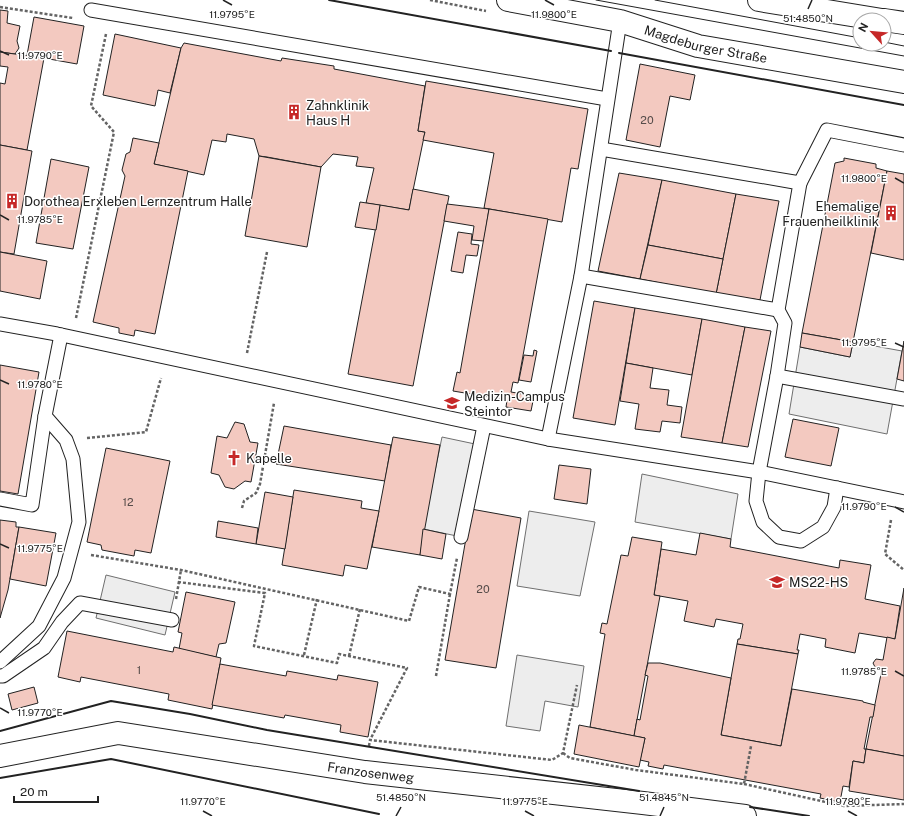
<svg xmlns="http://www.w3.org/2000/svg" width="904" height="816" font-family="'Public Sans',sans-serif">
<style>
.parking{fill:#ededed;stroke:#6f6f6f}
.building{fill:#f3c9c0;stroke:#222}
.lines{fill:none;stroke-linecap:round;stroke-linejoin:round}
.lane-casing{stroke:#222;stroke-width:15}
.street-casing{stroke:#222;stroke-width:24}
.secondary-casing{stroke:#222;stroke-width:24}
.path{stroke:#646464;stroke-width:2.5;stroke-dasharray:3 2;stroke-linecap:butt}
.lane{stroke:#fff;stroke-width:13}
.street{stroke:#fff;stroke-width:22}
.secondary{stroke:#fff;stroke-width:22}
.tram{stroke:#222;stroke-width:1}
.wall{stroke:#222;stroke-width:2}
.ticks{fill:none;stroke:#222;stroke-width:1.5}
.labels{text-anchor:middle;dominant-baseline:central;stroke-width:3;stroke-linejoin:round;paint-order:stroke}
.number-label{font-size:11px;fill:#564c4a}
.street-label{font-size:13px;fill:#222;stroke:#fff}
.poi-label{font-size:13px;fill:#222;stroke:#fff;text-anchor:start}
.ticks-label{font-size:10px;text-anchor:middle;fill:#222;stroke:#fff;stroke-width:3;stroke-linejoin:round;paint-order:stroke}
</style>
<rect width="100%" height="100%" fill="#fff"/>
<g class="parking">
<path d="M853,342L902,351L887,434L789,414L800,347L850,357Z"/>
<path d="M442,437L475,444L457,536L423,529Z"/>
<path d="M642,474L738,494L731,539L635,522Z"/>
<path d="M529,511L595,522L580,596L517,586Z"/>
<path d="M106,575L175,592L165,635L96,618Z"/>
<path d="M517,655L584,666L578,707L545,701L540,731L506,726Z"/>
</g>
<g class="building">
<path d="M0,10L8,11L7,23L20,26L17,41L19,48L15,54L0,52Z"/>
<path d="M34,17L84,26L77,64L27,55Z"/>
<path d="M115,34L181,48L170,93L158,90L155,106L103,95Z"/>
<path d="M184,43L281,61L282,58L334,66V69L425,86L418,131L425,132L409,210L366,203L374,168L356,166L358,157L333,154L321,167L267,157L259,156L254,139L227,134L226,142L212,140L204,175L154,164L181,48Z"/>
<path d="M0,52L44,58L27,150L0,145V83L5,84L8,67L0,66Z"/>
<path d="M640,64L695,75L690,100L670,96L660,147L626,140Z"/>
<path d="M426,81L588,109L578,169L571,168L562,222L484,208L494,153L423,140L425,132L418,131Z"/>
<path d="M133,138L159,143L154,164L188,171L155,334L135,330L134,336L119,333V328L93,322L125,176L122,170L126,154L130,152Z"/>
<path d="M0,145L32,151L14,254L0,252Z"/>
<path d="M259,156L321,167L307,247L245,236Z"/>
<path d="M844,158L876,164V168L887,171L853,342L802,333L835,163L844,161Z"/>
<path d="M51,159L89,167L73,249L36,243Z"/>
<path d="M887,171L904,174V260L871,253Z"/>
<path d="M619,173L662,180L640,279L598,271Z"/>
<path d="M662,180L736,194L723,259L648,245Z"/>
<path d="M413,189L449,196L413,386L348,374L380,205L409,210Z"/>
<path d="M736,194L779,201L760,300L716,294Z"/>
<path d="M360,202L380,205L376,230L355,227Z"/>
<path d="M447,204L489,209L484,241L472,240L474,226L444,221Z"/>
<path d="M489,209L548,219L518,383L513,382L511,392L534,396L531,411L506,407L507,400L453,391L457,372L460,373Z"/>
<path d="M458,232L472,234L471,244L479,245L477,256L466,255L463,273L451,271Z"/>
<path d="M648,245L723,259L716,294L640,279Z"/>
<path d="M0,252L47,261L40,299L0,291Z"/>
<path d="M594,301L635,308L615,425L573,418Z"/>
<path d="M635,308L702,319L692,375L626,363Z"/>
<path d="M702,319L745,327L722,443L681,437Z"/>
<path d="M745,327L771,331L748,447L722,443Z"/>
<path d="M802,333L853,342L850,357L800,347Z"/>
<path d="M904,341V381L897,379Z"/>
<path d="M534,350L537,351L531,382L519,380L524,355L533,356Z"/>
<path d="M626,363L653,368L650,388L669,390L667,405L682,407L680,423L662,421L660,432L635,429L639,404L620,401Z"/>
<path d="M0,365L39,372L18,494L0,491Z"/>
<path d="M793,419L839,428L831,466L785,457Z"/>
<path d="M235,422L244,424L250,442L258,443L251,482L245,481L234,489L225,487L219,475L211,473L217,436L227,438Z"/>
<path d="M284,426L391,445L385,481L276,464Z"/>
<path d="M393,437L440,445L420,555L372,547Z"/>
<path d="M106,448L170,461L151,553L135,550L134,556L102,550L101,545L87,542Z"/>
<path d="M559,465L591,469L587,504L554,499Z"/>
<path d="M294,490L362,501L361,508L379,511L367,569L345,565L343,576L282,565Z"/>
<path d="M265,492L293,497L285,549L256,544Z"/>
<path d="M471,509L521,518L496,668L445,660Z"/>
<path d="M0,520L16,522V527H19L8,590L0,618Z"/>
<path d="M218,521L258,528L256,544L216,537Z"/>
<path d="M19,527L56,533L46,586L10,579Z"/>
<path d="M423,529L446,534L442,559L420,555Z"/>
<path d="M700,533L731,539L730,547L839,568L840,560L871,565L865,599L900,606L895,639L859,633L855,653L825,647L826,639L800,634L797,650H799L798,654L737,644L738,639H740L743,624L716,619L714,627L684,621L688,601L654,595L661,549L696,555Z"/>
<path d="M632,537L662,542L654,595L660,596L634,736L590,727L605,634L600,633L602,623L607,624L621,555L628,556Z"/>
<path d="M904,588V756L866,749L882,669L875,667L873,663L876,659L883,660L887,637L895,639Z"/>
<path d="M186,592L235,602L226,643L219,644L216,657L179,649L182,633L178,632Z"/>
<path d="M67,631L173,652L174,647L221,658L212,709L168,700L169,694L81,677L80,682L58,677Z"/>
<path d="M737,644L798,654L781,746L721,735Z"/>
<path d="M648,663H660L731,678L721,735L781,746L792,689L863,701V702L875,705L873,717H870L864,749H866L864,763L853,761L849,787L843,786L840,802L820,798L821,794L664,765L663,769L648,766L649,762L640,760L645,738L634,736L637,719L640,720L648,676L645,675Z"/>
<path d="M220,664L286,676L287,671L337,680L338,675L378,682L368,737L340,732L341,725L285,715L284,718L212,705Z"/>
<path d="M34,687L38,703L12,710L8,694Z"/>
<path d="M579,725L645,738L639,767L574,754Z"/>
<path d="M866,749L904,756V800L849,791L853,761L864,763Z"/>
</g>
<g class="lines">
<g class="lane-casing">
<g id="lane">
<path d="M91,10L607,99"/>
<path d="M601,149L800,183L778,310L785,323L777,376L759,472L756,501L763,522L779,537L801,541L823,527L834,507L837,488"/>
<path d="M800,183L827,130L904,145"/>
<path d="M581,276L778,310"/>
<path d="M0,324L57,334L548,439L759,472L904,502"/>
<path d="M777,376L904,399"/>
<path d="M548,439L581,276L620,21"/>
<path d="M0,499L32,505L45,416"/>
<path d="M461,537L484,426"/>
<path d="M0,662L39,626L64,578L79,522L73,459L66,440L45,416L61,335"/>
<path d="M0,676H3L44,648L62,622L80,603L172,620"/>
</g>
</g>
<g class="street-casing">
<g id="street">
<path id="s1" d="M0,756L118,733L365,772L643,803L745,816"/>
</g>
</g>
<g class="secondary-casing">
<g id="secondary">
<path id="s2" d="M508,0L620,21L698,46L904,82"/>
<path d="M759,0L882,20"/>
<path d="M884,20L904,23"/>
</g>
</g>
<g class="path">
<path d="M430,0L486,11"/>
<path d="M0,7L73,18"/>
<path d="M76,318L114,132L91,106L106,34"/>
<path d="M247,353L267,252"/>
<path d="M87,438L146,432L161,378"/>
<path d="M242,508L244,501L256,493L260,484L274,403"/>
<path d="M891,520L885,554L904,570"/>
<path d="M91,555L181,570L409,621L419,587L450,594L457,558"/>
<path d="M178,582L265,593L254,646L337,663L339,654L407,668L370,740"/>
<path d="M176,599L181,570"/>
<path d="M304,655L317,599"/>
<path d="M349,656L360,609"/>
<path d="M436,676L450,594"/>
<path d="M369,746L370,740L552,760L563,753L577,685"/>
<path d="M563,753L570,758L636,770L744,784L751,746"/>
<path d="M744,784L844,806L904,804"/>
</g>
<use href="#lane" class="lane"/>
<use href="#street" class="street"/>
<use href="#secondary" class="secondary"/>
<g class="tram">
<path d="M596,0L904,56"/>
<path d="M655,0L860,38"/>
<path d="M884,42L904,46"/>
</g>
<g class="wall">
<path d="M329,0L611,51"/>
<path d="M619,53L904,105"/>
<path d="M0,731L111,701L190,714L267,730L639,791"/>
<path d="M0,778L111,759L379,814"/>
<path d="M750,807L809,816"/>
</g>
</g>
<path class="ticks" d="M223,0L232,5M545,0L554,5M808,9L812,0M0,51L9,55M895,178L904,183M0,215L9,220M895,343L904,347M0,380L9,384M895,507L904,512M0,544L9,548M895,671L904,676M0,708L9,713M203,811L212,816M525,811L534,816M848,811L857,816M396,816L401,807M660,816L664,807"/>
<defs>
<g id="building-bare" transform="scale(1.2)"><path d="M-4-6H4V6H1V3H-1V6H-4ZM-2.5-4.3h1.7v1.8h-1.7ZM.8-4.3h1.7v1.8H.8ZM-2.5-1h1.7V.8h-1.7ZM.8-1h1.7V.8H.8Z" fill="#c62828" stroke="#fff" stroke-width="2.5" paint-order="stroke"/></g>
<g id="university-bare" transform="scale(1.2)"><path d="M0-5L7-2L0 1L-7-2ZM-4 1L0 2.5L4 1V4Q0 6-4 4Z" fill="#c62828" stroke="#fff" stroke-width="2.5" paint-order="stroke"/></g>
<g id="church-bare" transform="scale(1.2)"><path d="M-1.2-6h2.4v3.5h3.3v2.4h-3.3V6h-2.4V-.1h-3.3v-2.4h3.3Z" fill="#c62828" stroke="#fff" stroke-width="2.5" paint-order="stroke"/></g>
</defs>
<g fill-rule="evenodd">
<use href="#building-bare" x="294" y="112"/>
<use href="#building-bare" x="12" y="201"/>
<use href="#building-bare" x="891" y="213"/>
<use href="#university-bare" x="452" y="403"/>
<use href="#church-bare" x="234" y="458"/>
<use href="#university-bare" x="777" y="582"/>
</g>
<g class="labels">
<g class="number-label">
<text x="647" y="120">20</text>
<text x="128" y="502">12</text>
<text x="483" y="589">20</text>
<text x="139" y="670">1</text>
</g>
<g class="street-label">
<text stroke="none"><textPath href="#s2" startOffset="203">Magdeburger Straße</textPath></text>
<text stroke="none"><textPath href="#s1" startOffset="376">Franzosenweg</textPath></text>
</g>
<g class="poi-label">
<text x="306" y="105">Zahnklinik<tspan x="306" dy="15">Haus H</tspan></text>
<text x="24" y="201">Dorothea Erxleben Lernzentrum Halle</text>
<text x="879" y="206" text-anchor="end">Ehemalige<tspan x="879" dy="15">Frauenheilklinik</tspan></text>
<text x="464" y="396">Medizin-Campus<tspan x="464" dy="15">Steintor</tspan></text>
<text x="246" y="458">Kapelle</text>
<text x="789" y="582">MS22-HS</text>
</g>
</g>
<g class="ticks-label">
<text x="232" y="18">11.9795°E</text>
<text x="554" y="18">11.9800°E</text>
<text x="808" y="22">51.4850°N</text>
<text x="40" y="59">11.9790°E</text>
<text x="864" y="182">11.9800°E</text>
<text x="40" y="223">11.9785°E</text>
<text x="864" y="346">11.9795°E</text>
<text x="40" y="388">11.9780°E</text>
<text x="864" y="510">11.9790°E</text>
<text x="40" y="552">11.9775°E</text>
<text x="864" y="675">11.9785°E</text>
<text x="40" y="716">11.9770°E</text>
<text x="401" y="801">51.4850°N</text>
<text x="664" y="801">51.4845°N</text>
<text x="203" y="805">11.9770°E</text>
<text x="525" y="805">11.9775°E</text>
<text x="848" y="805">11.9780°E</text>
</g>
<g transform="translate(872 32) rotate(297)"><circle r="19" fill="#ffffff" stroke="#a7a7a7"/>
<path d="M0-3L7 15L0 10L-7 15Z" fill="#c62828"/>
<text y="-6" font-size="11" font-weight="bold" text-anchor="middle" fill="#222222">N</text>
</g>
<path d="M14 796v6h84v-6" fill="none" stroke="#222222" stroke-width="2"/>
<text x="20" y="796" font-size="12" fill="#222222" stroke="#ffffff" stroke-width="3" paint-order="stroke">20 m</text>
</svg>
